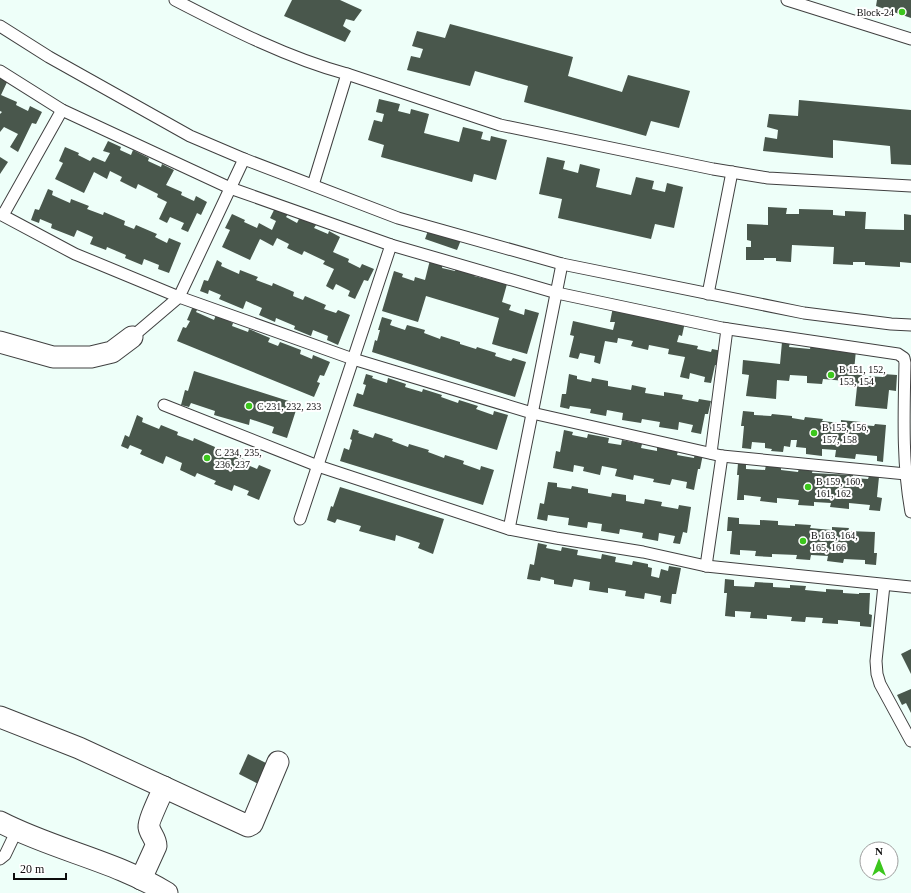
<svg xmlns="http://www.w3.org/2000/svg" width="911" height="893" font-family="Georgia,serif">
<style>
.building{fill:#49574c}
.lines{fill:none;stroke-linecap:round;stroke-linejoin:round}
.service-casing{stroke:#404040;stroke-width:13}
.minor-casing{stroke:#404040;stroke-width:23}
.service{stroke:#fff;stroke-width:11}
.minor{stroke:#fff;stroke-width:21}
.poi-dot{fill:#3cc61d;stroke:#fff;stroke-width:1.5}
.labels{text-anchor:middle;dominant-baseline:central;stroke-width:4;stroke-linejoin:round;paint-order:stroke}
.poi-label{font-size:10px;fill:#0d0d0d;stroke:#fff;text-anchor:start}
</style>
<rect width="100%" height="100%" fill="#eefff9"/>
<g class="building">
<path d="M292,0H340L362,10L354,21L346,19L343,26L351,31L345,42L284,16Z"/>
<path d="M877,0H911V18L876,6Z"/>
<path d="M450,24L573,57L568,76L622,92L628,75L690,91L679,128L651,121L646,136L524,102L528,86L475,71L470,86L407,70L411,56L420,58L423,49L412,46L417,31L445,38Z"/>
<path d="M0,76L8,80L1,95L17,102L16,105L28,111L30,106L42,112L36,124L32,123L18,152L10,147L18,134L4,127L0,132V114L2,112L0,111Z"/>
<path d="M379,99L400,104L398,111L410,114L411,109L429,114L424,133L459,142L463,127L483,132L481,139L490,141L491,136L507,140L496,180L474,174L472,182L381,157L384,145L368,140L374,120L382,122L384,114L376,112Z"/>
<path d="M799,100L911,110V165L891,164L890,146L833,140V158L763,151L765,137L777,139L778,130L767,127L769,114L798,116Z"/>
<path d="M108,141L121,147L120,150L131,155L133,150L149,158L148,161L161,167L162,164L174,170L166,185L182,192L181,195L194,201L196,196L207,202L201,215L197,213L188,232L181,229L184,223L170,217L167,223L159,219L167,202L157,197L158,194L138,184L136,189L120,181L122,177L110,171L107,179L94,172L84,193L55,179L63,163L59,161L65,147L79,153L78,155L90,161L93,157L105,162L110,153L103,151Z"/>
<path d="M0,157L8,162L0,174Z"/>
<path d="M547,157L565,161L563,169L578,173L580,164L600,169L596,187L631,195L636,177L654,181L652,189L665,192L667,183L683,187L674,228L655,224L651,239L558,218L562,199L539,194Z"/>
<path d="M48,189L53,191L52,195L70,203L71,199L89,206L87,209L103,215L104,212L125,221L124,225L134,229L136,225L157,234L155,237L167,243L169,238L181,243L169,273L158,269L159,265L144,259L142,265L125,258L126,255L107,247L106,250L90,244L93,237L77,230L74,237L51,228L52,224L40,219L39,223L31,220L35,209L39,210Z"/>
<path d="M768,207L787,208L786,214H799V209L833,210V215L845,216V211L866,212L865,229L904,230V214L911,215V263L900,262V267L865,265V262H853V265L833,264L834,247L792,245L791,262L776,261V258H764V260H746V247H751V241L747,240V224L768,225Z"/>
<path d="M275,208L288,214L286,217L297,223L300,217L316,225L314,228L328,234L329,231L340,237L333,252L349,259L348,262L360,268L362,264L374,269L368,281L364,280L355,299L348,296L350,291L336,284L333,290L326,286L334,269L323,264L325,261L304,251L302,255L287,248L289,244L277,238L273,246L260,239L250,260L222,247L230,230L225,228L232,214L245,220L244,222L257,228L259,223L272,230L276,221L270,218Z"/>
<path d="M429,228L461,240L457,250L425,239Z"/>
<path d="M217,260L222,263L221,266L239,274L240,270L258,277L256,280L272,286L273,283L294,292L293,296L303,300L305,296L326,305L324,309L336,313L338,310L350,315L338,345L327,340L328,336L313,330L311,336L294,329L295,326L276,318L275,322L259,315L262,308L246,301L243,309L219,299L221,295L209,290L208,294L200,291L204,280L208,281Z"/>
<path d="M430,260L443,264L442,268L455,271L456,268L475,273L474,276L507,284L502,302L511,305L509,310L524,315L525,309L539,313L527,354L492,344L499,318L426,296L418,322L382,311L394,271L403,274L402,277L414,281L415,277L425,280Z"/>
<path d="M193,306L198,308L196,312L214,320L216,315L233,323L232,326L248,332L249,329L270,338L268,342L278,346L280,342L301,350L300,354L312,359L313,355L330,362L324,376L320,375L317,382L320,383L314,397L177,341L183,327L186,328L190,321L187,320Z"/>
<path d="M613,307L625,310L624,313L685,322L682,336L679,335L677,342L698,346L697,349L711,352L712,349L722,351L719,366L715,365L711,383L704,382L705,377L690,373L689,379L680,377L685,357L668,354L669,349L649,345L648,350L631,346L633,341L618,338L617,343L605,341L600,364L594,362L595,356L580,353L578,359L569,357L574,336L570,335L573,321L613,330L615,322H610Z"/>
<path d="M382,317L392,320L390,325L405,330L407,325L425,330L424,333L440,339L441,336L460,342V344L476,349L477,347L496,353L495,356L511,361L513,358L526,362L515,397L372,352L375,340L377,341L380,330H378Z"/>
<path d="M782,342H790L789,347L810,349L811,345L829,347V350L844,352L856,350L854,371L866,372V376L883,377V374L897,375L896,391L889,390L887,409L855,406L857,387L845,386V381L823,379L822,384L807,383V376L790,375L789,381L777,380L776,399L746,396L749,375L742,374L743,360L780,364Z"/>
<path d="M194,371L298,404L287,438L272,433L274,427L250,419L249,425L214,415L215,411L191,403L189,407L181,405L185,390L188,391Z"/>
<path d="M366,374L373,376L372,378L387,383L388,378L406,384L405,387L422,392L423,389L442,395L441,397L458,403L459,400L478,406L476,409L493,415L494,411L508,415L497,450L353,406L357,393L363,395L366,385L363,384Z"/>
<path d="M569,374L577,376V379L591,382L592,378L608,381V386L631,390L632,385L646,388L645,393L664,396V392L683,395L682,399L698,402L699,399L711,401L708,414H705L701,434L691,432L693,425L679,422L678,430L659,427L660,422L642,419L641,423L622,420L623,413L607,410L606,416L590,413L591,409L570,406L569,409L560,407L562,394H566Z"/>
<path d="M743,411L754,412V415L771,416L772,414L792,416V418L804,420L805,417L823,419L822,421L841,423V420L861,422V425L874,426L875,424L886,425L883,462L877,461V456L856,454L855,459L835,457L836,450L822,449V456L806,454V448L796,447L797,440H791L790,447L784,446L783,452L771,451L772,449L765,448V443L752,442L751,449L742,448L744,426H741Z"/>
<path d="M137,415L143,418L142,422L159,429L161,425L178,432L177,435L193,441L194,438L215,447L214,451L223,455L225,451L246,460L245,464L257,469L259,465L271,470L259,500L247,495L249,491L234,485L232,491L214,484L216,481L197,473L195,477L180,470L182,463L166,456L163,464L140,454L142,450L130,445L128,449L121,446L125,435L129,437Z"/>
<path d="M353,429L359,431L358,433L373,438L375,433L393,439L392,441L408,447L409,444L429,450L428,452L444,458L445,455L464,461L463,464L480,470L481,466L494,470L483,505L340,461L344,448L349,450L352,440L350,439Z"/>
<path d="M564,430L573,432L572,435L587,438L588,434L609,438L608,443L621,445L622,440L642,444L641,448L657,451V447L678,451L677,455L694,458L695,453L703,454L700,469H698L694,490L686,488L687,482L672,479L670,485L653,482L654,479L634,475L633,480L615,476L617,469L602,466L600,475L583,471L584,467L574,465L573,472L553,468L556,451L560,452Z"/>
<path d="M738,463L746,464V469L765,470L766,465L781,467V470L798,472L799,468L813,469L812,473L853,475V478L868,479L869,476L879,477L877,497L882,498L880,511L869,510L870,505L849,503V509L830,507L831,503L814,502V506L798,505L799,500L777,498V503L760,501L761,497L744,495V500H737L739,475H737Z"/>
<path d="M548,482L557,483V487L571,489L572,486L588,489V493L611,497L612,493L626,495V501L644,504L645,499L662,502L661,506L678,509L679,505L691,507L687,533L683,532L680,544L673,543L675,536L659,533L658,541L642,538L643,533L620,529L619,534L601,531L602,524L588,522L587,528L568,525L569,518L548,515L547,521L537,519L540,503L544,504Z"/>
<path d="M340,487L444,519L433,554L418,548L420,543L396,535L395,541L359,531L361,526L337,519L335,523L327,520L331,506L333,507Z"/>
<path d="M728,517L739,518V524L760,525V520L778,521V525L795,526V524L811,525L810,528L832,530V527L849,528L848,531L875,532L874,553H877L876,565L865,564V560L844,559L843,563L827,561L828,556L811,555L810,560L796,559L797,555L772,554V557L755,556L756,551L740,550V555L730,554L732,531H727Z"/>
<path d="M538,543L547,545L546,548L561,551L562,547L578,550L577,555L601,559L602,554L616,557L615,562L632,565L633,561L648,564V567L652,568L651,576L659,578L661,569L668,571L669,566L681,568L676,594H672L671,604L660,602L661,596L645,593L644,599L625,596L626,591L608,588V593L589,590L590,582L574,579L572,587L554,584V580L541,577L540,581L527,579L530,564L534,565Z"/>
<path d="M725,579L734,580V586L754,587L755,582L773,583V587L790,588V585L806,586L805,590L826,592V589L843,590V593L859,594V593H870L869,614L872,615L871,627L860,626V622L838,620V624L822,623L823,618L806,617L805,622L791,621L792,617L767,615V619L750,618L751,612L735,611V617L725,616L727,593H724Z"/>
<path d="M911,649V674L901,654Z"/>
<path d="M911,689V713L906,703L902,705L897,695Z"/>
<path d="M248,754L272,766L262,786L239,774Z"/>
</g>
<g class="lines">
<g class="service-casing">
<g id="service">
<path d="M175,0C229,28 288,58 347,74L500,125L713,169L768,178L911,186"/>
<path d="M787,0L911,39"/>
<path d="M0,26L49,57L190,136L244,159L398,218L562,264L804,313L891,324L911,325"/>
<path d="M0,71L62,110L230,188L391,245L557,293L722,328L898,354L904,358L905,363C904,413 902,463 911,512"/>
<path d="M244,159L179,297L353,359L532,413L722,456L906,474"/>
<path d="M313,185L347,74"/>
<path d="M0,214L75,254L179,297L132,337"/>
<path d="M3,215L62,110"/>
<path d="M562,264L509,529L556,538L643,552L706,566L911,587"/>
<path d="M708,294L732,172"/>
<path d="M164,405L318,466L509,529"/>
<path d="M711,453L727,329"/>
<path d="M300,519L391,245"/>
<path d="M706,566L722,456"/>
<path d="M884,585L876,661L877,674L880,684L911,741"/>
<path d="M0,859L5,855L17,830"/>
</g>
</g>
<g class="minor-casing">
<g id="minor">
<path d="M0,342L53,357H91L112,352L132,337"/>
<path d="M0,717L79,748L248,826L252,824L278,762"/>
<path d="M0,822C54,850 116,861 167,893"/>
<path d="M141,879L156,846C156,838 150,834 149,827C148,821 161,795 164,787"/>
</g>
</g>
<use href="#service" class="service"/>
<use href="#minor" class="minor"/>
</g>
<g class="poi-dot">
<circle cx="902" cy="12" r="4"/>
<circle cx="831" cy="375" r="4"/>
<circle cx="249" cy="406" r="4"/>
<circle cx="814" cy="433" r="4"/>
<circle cx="207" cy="458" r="4"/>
<circle cx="808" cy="487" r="4"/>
<circle cx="803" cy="541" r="4"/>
</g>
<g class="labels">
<g class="poi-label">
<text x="894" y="12" text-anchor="end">Block-24</text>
<text x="839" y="369">B 151, 152,<tspan x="839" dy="12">153, 154</tspan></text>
<text x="257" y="406">C 231, 232, 233</text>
<text x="822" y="427">B 155, 156,<tspan x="822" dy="12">157, 158</tspan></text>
<text x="215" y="452">C 234, 235,<tspan x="215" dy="12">236, 237</tspan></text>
<text x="816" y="481">B 159, 160,<tspan x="816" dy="12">161, 162</tspan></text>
<text x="811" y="535">B 163, 164,<tspan x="811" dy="12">165, 166</tspan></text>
</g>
</g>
<g transform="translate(879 861)"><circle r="19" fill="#ffffff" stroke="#9e9e9e"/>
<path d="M0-3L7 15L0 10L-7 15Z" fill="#3cc61d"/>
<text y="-6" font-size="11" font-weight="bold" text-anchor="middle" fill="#0d0d0d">N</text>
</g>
<path d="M14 873v6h52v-6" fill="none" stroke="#0d0d0d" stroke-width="2"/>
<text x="20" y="873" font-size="12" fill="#0d0d0d" stroke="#ffffff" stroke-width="3" paint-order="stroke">20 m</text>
</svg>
